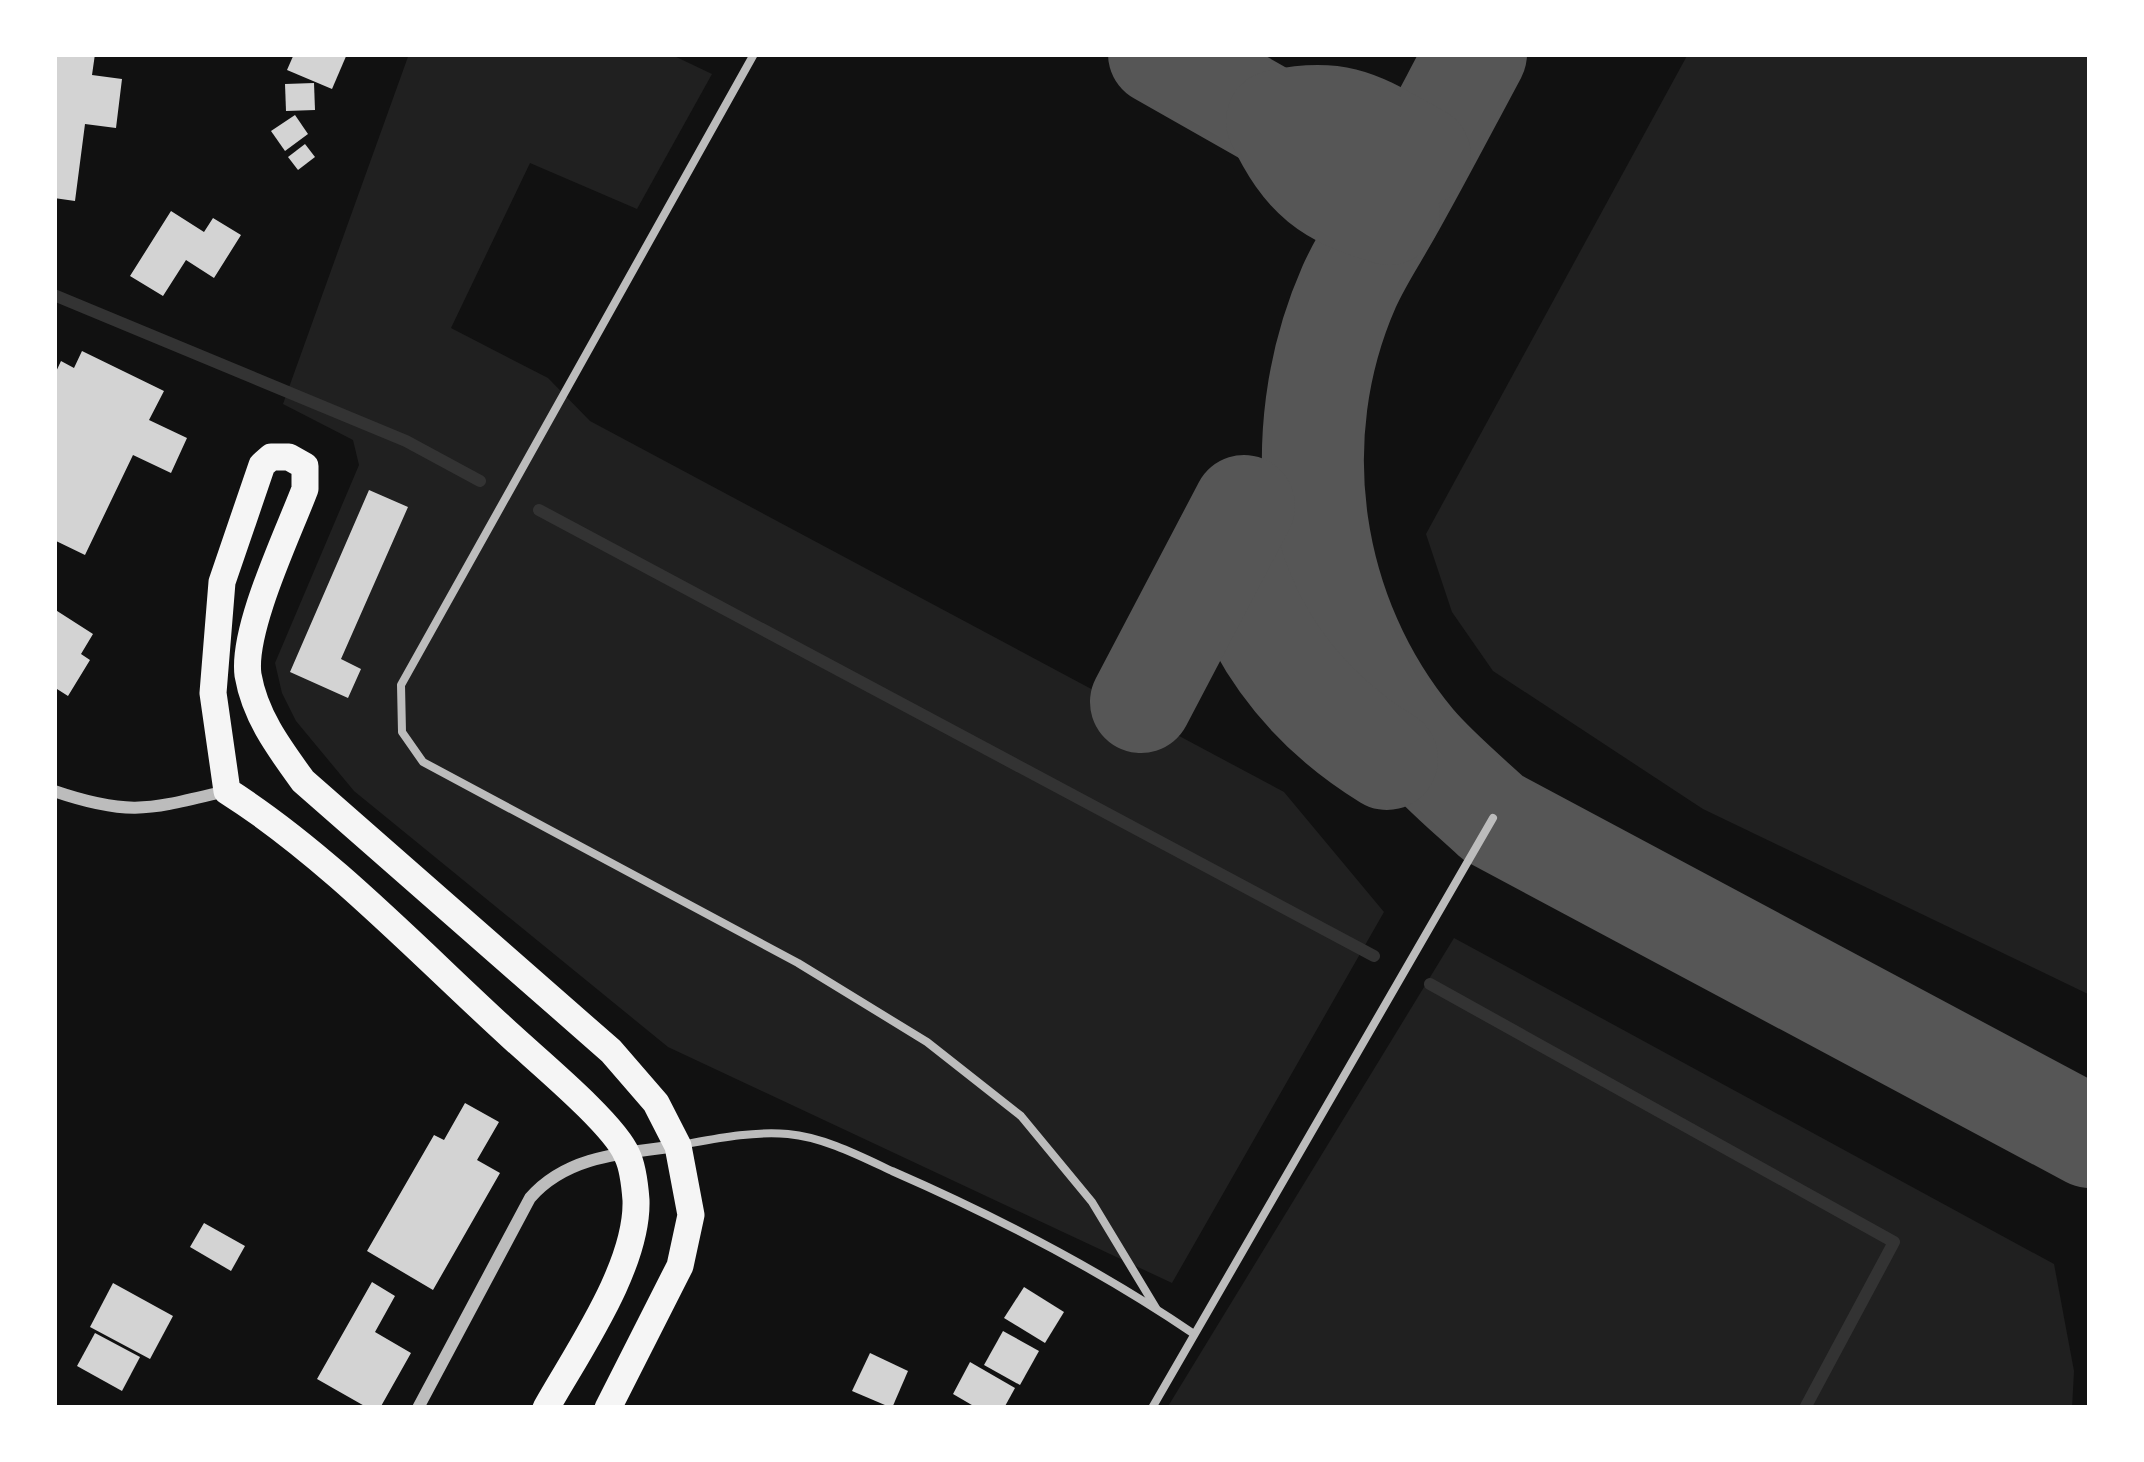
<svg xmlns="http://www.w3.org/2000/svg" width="2144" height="1462" font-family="'Fira Sans',sans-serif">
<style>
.green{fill:#202020}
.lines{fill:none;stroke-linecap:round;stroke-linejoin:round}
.stream{stroke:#333;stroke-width:12}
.taxiway{stroke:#565656;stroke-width:102}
.building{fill:#d3d3d3}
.service{stroke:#bcbcbc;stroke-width:8}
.minor{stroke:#bcbcbc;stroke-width:12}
.trunk{stroke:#f5f5f5;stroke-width:27}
</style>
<rect width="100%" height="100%" fill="#111"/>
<g class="green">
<path d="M409,54H670L712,74L637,209L530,163L451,328L548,378L590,421L1284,792L1384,912L1172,1283L668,1047L354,791L296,721L282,693L275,663L359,465L353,440L283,404Z"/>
<path d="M1688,54H2090V995L1703,809L1493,671L1452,612L1426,534Z"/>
<path d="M1454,938L2054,1264L2074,1371L2072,1408H1167Z"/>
</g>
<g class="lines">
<g class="stream">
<path d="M54,295L406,441L480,481"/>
<path d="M539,510L1374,956"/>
<path d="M1430,984L1894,1242L1805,1408"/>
</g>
<g class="taxiway">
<path d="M1159,54L1277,121"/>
<path d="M1476,54C1447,108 1419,162 1389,215C1376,238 1360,262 1349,287C1283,437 1309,616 1414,742C1437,769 1467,794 1493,818L2090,1137"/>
<path d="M1389,214C1328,196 1304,178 1277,121C1344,106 1364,126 1420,156"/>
<path d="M1226,541C1250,635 1304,708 1387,759"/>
<path d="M1141,702L1244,506"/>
</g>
</g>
<g class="building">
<path d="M54,54H95L92,75L122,79L116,128L85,124L75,201L54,198Z"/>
<path d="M294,54H347L332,89L287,70Z"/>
<path d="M314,83L315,110L286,111L285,84Z"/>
<path d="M295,115L308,134L285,151L271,131Z"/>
<path d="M305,144L315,157L298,170L288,157Z"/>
<path d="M171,211L204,232L213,218L241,235L214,278L186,260L163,296L130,276Z"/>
<path d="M82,351L164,391L149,420L187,438L171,473L133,455L85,555L54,540V376L61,361L74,368Z"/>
<path d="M369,490L408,507L341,659L361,669L348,698L290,672Z"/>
<path d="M54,609L93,634L81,654L90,660L68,696L57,689L54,694Z"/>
<path d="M465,1103L499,1122L477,1160L500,1173L433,1290L367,1251L434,1135L444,1140Z"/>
<path d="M204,1223L245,1246L231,1271L190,1247Z"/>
<path d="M372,1282L395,1296L375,1332L411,1353L380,1408H368L317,1379Z"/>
<path d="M113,1283L173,1316L150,1359L90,1327Z"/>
<path d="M1024,1287L1064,1312L1045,1343L1004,1318Z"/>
<path d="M1003,1331L1039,1351L1020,1385L984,1365Z"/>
<path d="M95,1333L140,1357L122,1391L77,1366Z"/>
<path d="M870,1353L908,1371L892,1408L852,1391Z"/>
<path d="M970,1362L1015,1388L1004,1408H977L953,1394Z"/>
</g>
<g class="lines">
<g class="service">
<path d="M754,54L401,685L402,732L423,762L798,963L927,1042L1021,1116L1092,1202L1156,1308"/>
<path d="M686,1144C719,1138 754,1131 788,1134C823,1137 860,1156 892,1171C995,1216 1100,1270 1194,1334"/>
<path d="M1152,1408L1493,818"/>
</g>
<g class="minor">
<path d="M54,791C130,817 150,809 226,791"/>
<path d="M418,1408L530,1198C567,1155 625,1153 678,1146"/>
</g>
<path class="trunk" d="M546,1408C578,1351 638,1266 636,1200C635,1187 633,1167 627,1155C614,1124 539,1062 512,1037C423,956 328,855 227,791L213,693L222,582L262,465L271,457H289L305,466V489C288,534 242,629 248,675C255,716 279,748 303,781L611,1051L656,1103L678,1146L691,1215L680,1266L608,1408"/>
</g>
<rect width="2144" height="1462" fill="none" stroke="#ffffff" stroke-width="114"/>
</svg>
